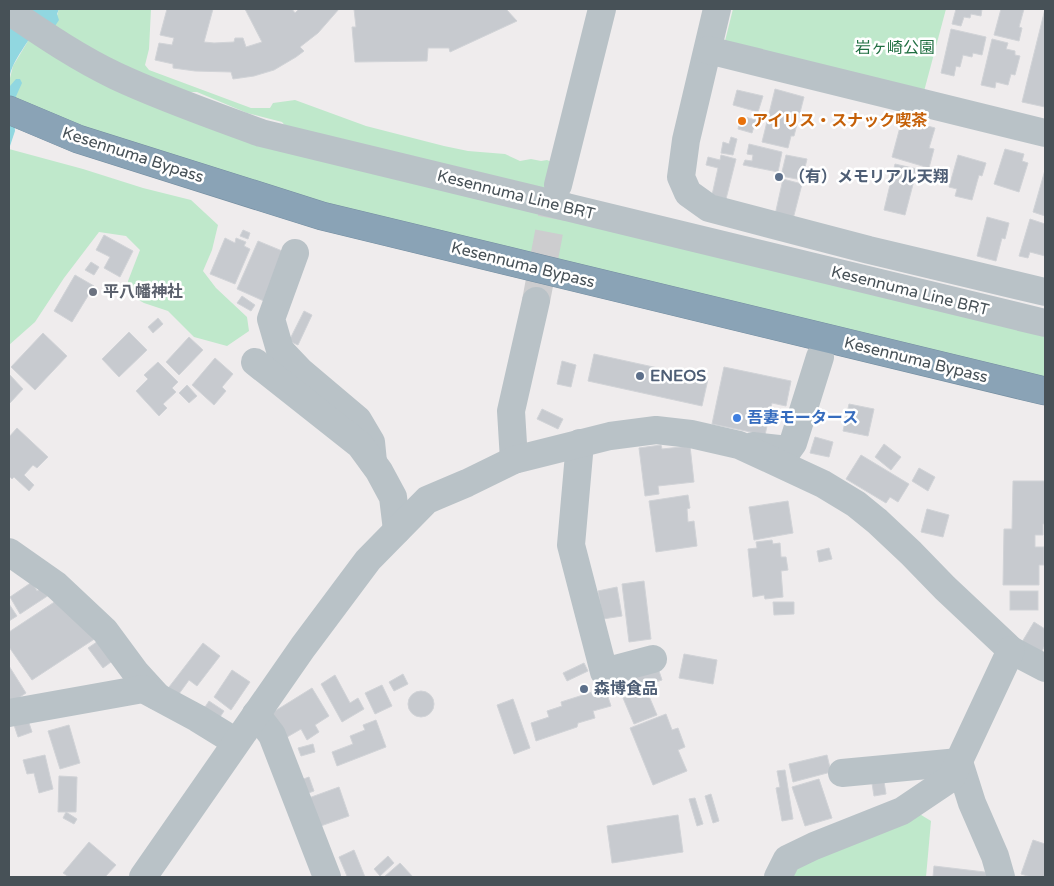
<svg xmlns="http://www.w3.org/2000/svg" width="1054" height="886" font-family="'Varela Round','Noto Sans JP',sans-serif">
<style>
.green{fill:#bfe8cb}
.water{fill:#91d7e0}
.building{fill:#c7cacf;stroke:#d1d3d7}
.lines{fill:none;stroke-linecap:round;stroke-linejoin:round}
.minor-tunnel{stroke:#cdcdcf;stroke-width:28;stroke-dasharray:28 14;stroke-linecap:butt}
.highway-casing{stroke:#758ea1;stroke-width:29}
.minor{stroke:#b9c2c7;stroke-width:28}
.highway{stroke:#8aa3b6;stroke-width:28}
.food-dot{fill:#e8710a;stroke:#fff;stroke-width:2}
.service-dot{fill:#5c6f8a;stroke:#fff;stroke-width:2}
.worship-dot{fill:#6b7280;stroke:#fff;stroke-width:2}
.shop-dot{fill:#3f7fe0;stroke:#fff;stroke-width:2}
.labels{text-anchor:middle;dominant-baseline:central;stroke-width:5;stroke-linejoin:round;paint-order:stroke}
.park-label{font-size:16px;fill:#216f42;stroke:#fff}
.food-label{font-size:16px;font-weight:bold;fill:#c56008;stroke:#fff;text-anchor:start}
.street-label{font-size:16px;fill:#475157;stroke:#fff}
.service-label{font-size:16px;font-weight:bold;fill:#4e5e75;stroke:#fff;text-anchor:start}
.worship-label{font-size:16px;font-weight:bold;fill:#5b616d;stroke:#fff;text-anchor:start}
.shop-label{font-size:16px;font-weight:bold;fill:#366cbe;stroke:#fff;text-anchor:start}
</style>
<rect width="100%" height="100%" fill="#efeced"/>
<g class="green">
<path d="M59,9H151L149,49L145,65L149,70L251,108H270L273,103L295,100L366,126L444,146L468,151L505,154L520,161L531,159L541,161L547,160L556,164L558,174L539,196L294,136L282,122L247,113L197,92H167L53,29Z"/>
<path d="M733,9H946L923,95L724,45Z"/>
<path d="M31,36L139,93L1045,327V378L287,195L13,103L9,82L13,66Z"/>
<path d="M9,149L83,169L143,188L191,200L218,225L212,250L203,271L216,288L247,317L249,331L227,346L194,337L168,311L144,303L128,294V281L140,250L126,236L99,232L64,278L35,322L9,345Z"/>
<path d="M913,810L931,821L926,877H786L794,859Z"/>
</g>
<path class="water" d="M9,9H59L57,14L59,20L53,29L31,36C23,50 6,69 10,86L16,79H20L22,83L13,103L15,131L9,149Z"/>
<g class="building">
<path d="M167,9H213L204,42L214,43L234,42L235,38H243L246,47L262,42L245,9H292L295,13L299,9H339L318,33L300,47L304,51L296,57L274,70L254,76L233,79L231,72L195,71L173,68V64L155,60L159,43L172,45L174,38L160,35Z"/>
<path d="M354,9H506L517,21L450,52L449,48H428L427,61L355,62L352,27H356Z"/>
<path d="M956,9H982L981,16L971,14L970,18L964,17L961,26L952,24Z"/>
<path d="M1001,9H1024L1019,27L1022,28L1019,41L994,35Z"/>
<path d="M1045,9V107L1022,102Z"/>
<path d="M951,29L986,37L982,55L973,53L972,57L963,55L960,67L956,66L954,76L941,73Z"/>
<path d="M992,39L1008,43L1006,49L1015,51V55L1020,56L1015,75L1011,74L1008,85L996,82L995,88L981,85Z"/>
<path d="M775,89L804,97L794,136H791L788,148L762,142Z"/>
<path d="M737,90L763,96L758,112L733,105Z"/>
<path d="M741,116L756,120L752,133L738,129Z"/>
<path d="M903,116L914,119L913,122L935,128L929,148L934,149L929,168L892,157Z"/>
<path d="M731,137L737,139L733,155L721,153L723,142L729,144Z"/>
<path d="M749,144L782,152L778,172L743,165L745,160L752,161L753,155L747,154Z"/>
<path d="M1005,149L1024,154L1022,161L1028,163L1019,192L994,184Z"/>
<path d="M721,155L736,159L726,199L712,195L718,168L706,165L708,157L720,160Z"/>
<path d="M786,155L807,159L802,180L781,176Z"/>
<path d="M958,155L986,163L982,176L979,175L972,200L955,196L957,189L949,187Z"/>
<path d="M895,164L917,169L905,215L884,210Z"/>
<path d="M1045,170V216L1033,212Z"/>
<path d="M783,179L802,184L793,219L775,215Z"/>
<path d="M987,217L1009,223L1005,239L1002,238L996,261L977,256Z"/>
<path d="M1030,219L1045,224V256L1030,252L1028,258L1019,256Z"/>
<path d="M243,230L250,233L248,239L240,236Z"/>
<path d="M104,235L133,251L120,277L104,268L110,257L96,250Z"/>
<path d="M225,238L235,243L236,238L246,242L244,246L250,249L235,284L210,274Z"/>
<path d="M258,241L287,253L266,302L237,289Z"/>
<path d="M91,262L99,267L94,275L85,270Z"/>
<path d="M75,275L94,286L72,322L54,311Z"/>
<path d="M242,296L255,305L251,311L237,303Z"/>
<path d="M304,311L312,315L298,345L289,341Z"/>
<path d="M158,318L163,324L153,333L148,327Z"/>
<path d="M129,332L147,350L119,377L102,359Z"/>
<path d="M43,333L67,356L35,390L11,367Z"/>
<path d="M189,337L203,350L179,375L166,362Z"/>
<path d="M594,354L708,379L702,406L588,381Z"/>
<path d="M215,358L233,374L222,387L226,391L214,405L192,385Z"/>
<path d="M562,361L576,365L571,387L557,384Z"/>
<path d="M158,362L178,382L172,388L176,392L163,404L167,408L159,416L136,391L148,379L144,375Z"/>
<path d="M724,367L791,381L786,406L772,403L765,435L712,424Z"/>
<path d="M9,374L23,389L9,404Z"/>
<path d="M187,385L197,396L189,403L179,393Z"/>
<path d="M849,404L874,409L868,436L843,431Z"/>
<path d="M542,409L563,419L558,429L537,419Z"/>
<path d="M17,428L48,457L37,468L33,465L24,475L34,485L29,491L14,477L12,479L9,476V437Z"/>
<path d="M815,437L833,442L829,457L810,453Z"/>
<path d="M884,444L901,457L891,470L875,457Z"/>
<path d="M661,445L662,449L690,446L694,482L658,486L659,494L645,496L639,448Z"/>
<path d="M861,455L909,484L898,502L890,497L886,503L846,479Z"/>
<path d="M919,468L935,477L928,491L912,481Z"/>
<path d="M1013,481H1045V524H1043V535H1035V547H1044V565H1039V585H1003L1004,529H1012Z"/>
<path d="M688,495L690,508L687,509L688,522L694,521L697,546L656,552L649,501Z"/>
<path d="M788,501L793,533L754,540L749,507Z"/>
<path d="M927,509L949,515L943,537L921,532Z"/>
<path d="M772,540L773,544L780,543L781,557H786L788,570L781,571L783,597L765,599L764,595L753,597L748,549L757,548L756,542Z"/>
<path d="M829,548L832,559L819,562L817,551Z"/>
<path d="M644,581L651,639L629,642L622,584Z"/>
<path d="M32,582L37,591L47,585L52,593L20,614L10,597Z"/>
<path d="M617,587L622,616L603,619L598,591Z"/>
<rect x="1010" y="591" width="28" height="19"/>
<path d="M62,597L102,634L32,680L9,647V632Z"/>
<path d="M773,602H794V614L774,615Z"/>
<path d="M9,604L17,616L9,621Z"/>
<path d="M1034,622L1045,629V645L1041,653L1022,642Z"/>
<path d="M104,637L119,656L103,668L88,648Z"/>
<path d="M203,643L220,656L197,686L189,680L176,698L166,691Z"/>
<path d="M684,654L717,660L713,684L679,678Z"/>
<path d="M584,663L588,671L567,681L563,673Z"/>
<path d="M657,665L662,680L619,694L614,678Z"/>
<path d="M9,666L26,693L9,704Z"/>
<path d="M232,670L250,682L231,710L214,697Z"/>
<path d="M403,674L408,684L394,691L389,682Z"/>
<path d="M335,675L350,703L358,698L364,709L342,722L321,684Z"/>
<path d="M382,685L392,706L375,714L365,693Z"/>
<path d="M312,688L329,716L315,725L319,732L307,740L301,729L282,740L267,716Z"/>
<path d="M605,688L611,706L593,711L595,718L578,723L577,727L536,741L531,723L549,717L547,711L562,706L561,702Z"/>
<path d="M646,689L657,715L634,724L623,698Z"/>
<circle cx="421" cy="704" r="13"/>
<path d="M513,699L530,748L514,754L497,705Z"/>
<path d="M209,701L224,711L218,720L203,710Z"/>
<path d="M666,714L672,730L678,728L685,747L678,750L687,771L653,785L630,728Z"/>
<path d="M28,720L32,732L18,737L14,725Z"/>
<path d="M376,720L386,747L337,766L332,752L353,744L350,736L365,730L363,725Z"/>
<path d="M69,725L80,763L60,769L48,731Z"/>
<path d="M313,744L315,752L301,756L298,748Z"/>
<path d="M45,755L53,789L39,793L34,773L27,774L23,760Z"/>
<path d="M827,755L831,772L793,782L789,764Z"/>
<path d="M785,770L793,819L782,821L776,788L780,787L777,771Z"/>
<path d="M883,775L886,794L874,796L871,777Z"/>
<path d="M59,776L77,777L76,812H58Z"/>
<path d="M309,777L314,791L303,795L298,781Z"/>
<path d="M819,779L832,818L805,826L792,787Z"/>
<path d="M339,787L349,816L315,828L306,799Z"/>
<path d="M711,794L719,821L713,823L705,796Z"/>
<path d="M695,798L703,824L697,826L689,799Z"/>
<path d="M66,812L77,819L74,824L63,818Z"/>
<path d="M678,815L683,852L612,863L607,826Z"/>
<path d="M1033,840L1045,844V877H1031L1021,874Z"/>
<path d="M89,842L116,865L105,877H69L63,873Z"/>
<path d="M354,850L365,877H344L347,876L339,857Z"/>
<path d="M388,856L394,863L380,876L374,869Z"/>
<path d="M400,863L413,877H384Z"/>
<path d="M934,866L993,873L992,877H933Z"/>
</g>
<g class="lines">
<path class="minor-tunnel" d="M536,301L558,185"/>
<g class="highway-casing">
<path id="highway" d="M9,110L78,139L322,216L1045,391"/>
</g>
<g class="minor">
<path d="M717,9L686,140L681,177L688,193L709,208L869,250L1045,292"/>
<path d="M9,11C43,34 78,58 116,76C163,98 212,115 261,133L1045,323"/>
<path d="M708,50L1045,133"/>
<path d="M558,185L602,9"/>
<path d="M295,253L271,319L280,350L300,371L358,420L371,442L373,462"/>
<path d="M255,362L360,445L379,471L393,497L397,530"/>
<path d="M580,443L571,545L604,672L653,659"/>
<path d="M753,446L788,450L793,443L820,357"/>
<path d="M514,460L511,411L536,301"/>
<path d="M9,552L56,585L105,631L136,673L157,696"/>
<path d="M9,713L143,689L197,718L236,742"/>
<path d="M256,714L272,735L327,877"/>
<path d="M842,773L959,762L972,803L995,856L1001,877"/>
<path d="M143,877L303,647L368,560L427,500L467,483L514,460L610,436L656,430L691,434L739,445L823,484L856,504L877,521L911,553L945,588L1011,650L1045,668"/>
<path d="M778,877L787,859L814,846L902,811L951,778L1011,650"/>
</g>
<use href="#highway" class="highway"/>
</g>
<circle class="food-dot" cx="742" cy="121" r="5"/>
<g class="service-dot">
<circle cx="779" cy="177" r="5"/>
<circle cx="640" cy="376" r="5"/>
<circle cx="584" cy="689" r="5"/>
</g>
<circle class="worship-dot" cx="93" cy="292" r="5"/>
<circle class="shop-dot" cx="737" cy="418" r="5"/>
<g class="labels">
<g class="park-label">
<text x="895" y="48">岩ヶ崎公園</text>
</g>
<g class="food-label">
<text x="752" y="121">アイリス・スナック喫茶</text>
</g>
<g class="street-label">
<text transform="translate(133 155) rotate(18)">Kesennuma Bypass</text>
<text transform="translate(516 195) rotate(14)">Kesennuma Line BRT</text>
<text transform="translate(523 265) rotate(14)">Kesennuma Bypass</text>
<text transform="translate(910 291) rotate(14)">Kesennuma Line BRT</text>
<text transform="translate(916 360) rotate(14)">Kesennuma Bypass</text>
</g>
<g class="service-label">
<text x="789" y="177">（有）メモリアル天翔</text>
<text x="650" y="376">ENEOS</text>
<text x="594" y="689">森博食品</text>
</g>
<g class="worship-label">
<text x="103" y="292">平八幡神社</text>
</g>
<g class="shop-label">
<text x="747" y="418">吾妻モータース</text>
</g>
</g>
<rect width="1054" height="886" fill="none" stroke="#475157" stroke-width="20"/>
</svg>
